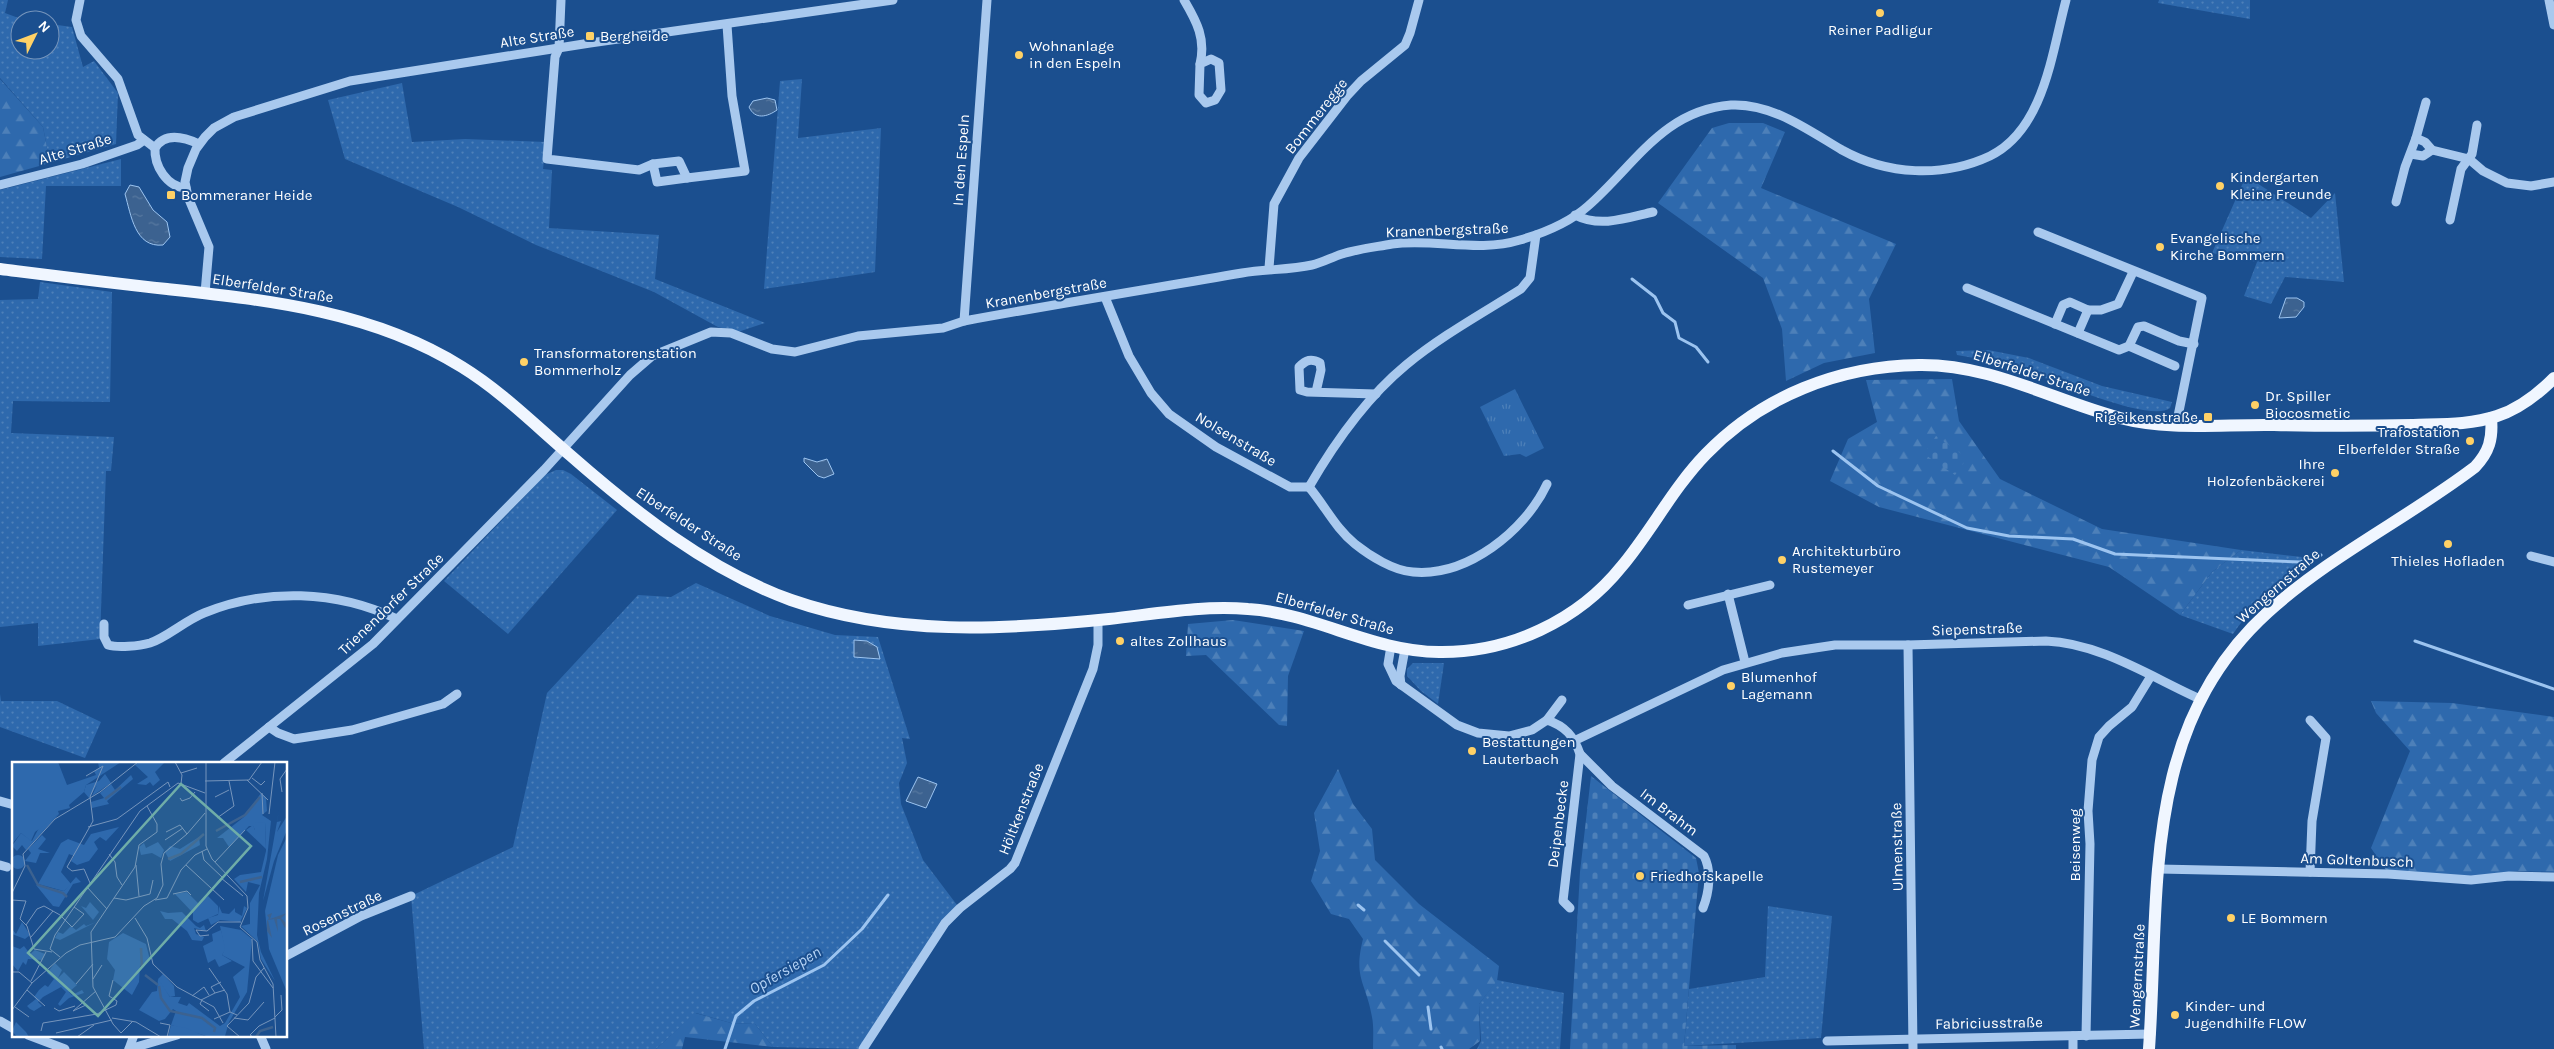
<svg xmlns="http://www.w3.org/2000/svg" width="2554" height="1049" font-family="Karla,sans-serif">
<style>
.grass{fill:url(#grass-dots)}
.forest{fill:url(#forest-firs)}
.cemetery{fill:url(#cemetery-stones)}
.park{fill:url(#park-tufts)}
.water{fill:url(#water-ripples);stroke:#9cc4f0}
.lines{fill:none;stroke-linecap:round;stroke-linejoin:round}
.stream{stroke:#9cc4f0;stroke-width:3}
.minor{stroke:#a9c9ee;stroke-width:9}
.major{stroke:#f0f6ff;stroke-width:12}
.poi-dot{fill:#ffd166;stroke:#1b4f8f;stroke-width:2}
.labels{text-anchor:middle;dominant-baseline:central;stroke-width:4;stroke-linejoin:round;paint-order:stroke}
.poi-label{font-size:15px;fill:#fff;stroke:#1b4f8f;text-anchor:start}
.street-label{font-size:15px;fill:#fff;stroke:#1b4f8f}
.water-label{font-size:16px;font-style:italic;fill:#b5d3f5;stroke:#1b4f8f}
.inset-river{fill:none;stroke:#3c6290;stroke-width:2.5}
.inset-road{fill:none;stroke:#7695bc;stroke-width:1}
.view{fill:#6fada8;fill-opacity:0.15;stroke:#6fada8;stroke-width:2.5}
.inset-edge{fill:none;stroke:#fff;stroke-width:2.5}
</style>
<defs>
<pattern id="grass-dots" width="8" height="8" patternUnits="userSpaceOnUse" patternTransform="scale(1.25)"><rect width="8" height="8" fill="#2e69ad"/><path d="M2 2h.1M6 6h.1" fill="none" stroke="#4d80b9" stroke-width="1.8" stroke-linecap="round"/></pattern>
<pattern id="forest-firs" width="22" height="20" patternUnits="userSpaceOnUse" patternTransform="scale(1.25)"><rect width="22" height="20" fill="#2e69ad"/><path d="M5 1l3.5 6h-7zM16 11l3.5 6h-7z" fill="#4d80b9"/></pattern>
<pattern id="cemetery-stones" width="16" height="16" patternUnits="userSpaceOnUse" patternTransform="scale(1.25)"><rect width="16" height="16" fill="#2e69ad"/><path d="M2 7V4a2 2 0 0 1 4 0v3zM10 15v-3a2 2 0 0 1 4 0v3z" fill="#4d80b9"/></pattern>
<pattern id="park-tufts" width="24" height="20" patternUnits="userSpaceOnUse" patternTransform="scale(1.25)"><rect width="24" height="20" fill="#2e69ad"/><path d="M3 7l-1-3M5 7V3M7 7l1-3M15 17l-1-3M17 17v-4M19 17l1-3" fill="none" stroke="#4d80b9"/></pattern>
<pattern id="water-ripples" width="26" height="14" patternUnits="userSpaceOnUse" patternTransform="scale(1.25)"><rect width="26" height="14" fill="#3c6290"/><path d="M2 4q2-2 4 0t4 0M15 11q2-2 4 0t4 0" fill="none" stroke="#597aa1"/></pattern>
</defs>
<rect width="100%" height="100%" fill="#1b4f8f"/>
<g class="grass">
<path d="M0,0H8L5,13L24,20H20V50H50V24L72,27L83,67L94,61L118,93L116,144L50,163L43,127L0,78Z"/>
<path d="M2159,0H2250V19L2158,3Z"/>
<path d="M802,79L798,138L881,128L875,272L764,289L780,81Z"/>
<path d="M402,83L412,142L465,139L546,142L543,169L552,170L549,228L659,235L655,279L765,323L735,333L716,326L654,292L536,245L458,207L345,159L328,100Z"/>
<path d="M121,159V186H46L42,259L0,257V190Z"/>
<path d="M2246,176L2311,218L2335,193L2344,282L2285,277L2271,304L2244,296L2257,262L2212,253Z"/>
<path d="M40,282L112,292L110,402L13,401L11,433L114,437L111,471H106L100,639L38,646V623L0,627V300L38,299Z"/>
<path d="M1988,350L2029,358L2102,386L2172,402L2170,408C2148,425 2032,370 2002,363C1988,360 1972,358 1957,355L1956,351Z"/>
<path d="M556,470H563L571,474L617,510L508,634L444,581L545,475Z"/>
<path d="M2241,550L2302,557L2310,565L2304,567C2279,586 2250,607 2233,634L2180,615L2212,572Z"/>
<path d="M696,583L770,616L835,635L878,637L910,739L902,738L907,763L899,783L901,804L923,860L957,905L939,925L859,1049L773,1047L755,1024L731,1023L696,1013L656,1049H424L411,896L513,847L547,693L638,595L671,597Z"/>
<path d="M1413,663H1444L1438,704L1421,691L1407,676V669Z"/>
<path d="M0,694L1,701H57L101,722L85,758L0,727Z"/>
<path d="M1768,906L1832,916L1821,1038L1684,1046L1689,989L1765,977Z"/>
<path d="M1497,980L1564,993L1560,1049H1477L1481,1041L1479,1004Z"/>
</g>
<g class="forest">
<path d="M0,79L43,127L50,163L0,177Z"/>
<path d="M1729,123H1763L1785,132L1761,188L1896,244L1869,299L1875,353L1824,363L1786,381L1782,329L1763,278L1658,203L1712,128Z"/>
<path d="M1952,379L1959,421L2000,479L2102,529L2241,550L2212,572L2180,615L2109,567L1879,507L1830,481L1848,439L1877,422L1866,380Z"/>
<path d="M1233,620L1304,631L1288,676L1287,726L1279,725L1206,655L1186,656L1188,624Z"/>
<path d="M2371,701L2452,703L2554,717V872L2518,871L2478,876L2388,873L2371,848L2410,751L2376,713Z"/>
<path d="M1338,769L1353,804L1372,829L1375,860L1419,904L1499,966L1497,981L1479,1004L1480,1041L1469,1049H1373C1373,1039 1374,1027 1372,1017C1366,982 1353,979 1363,939L1349,919L1331,914L1311,881L1320,851L1314,813Z"/>
<path d="M695,1013L731,1023L755,1024L773,1047L685,1037L682,1049H656Z"/>
</g>
<g class="cemetery">
<path d="M1936,436L1967,458L1955,475L1924,454Z"/>
<path d="M1591,776L1696,858L1699,873L1684,1046L1736,1045V1049H1570L1580,872Z"/>
</g>
<path class="park" d="M1515,389L1544,448L1526,457L1520,454L1504,456L1480,407Z"/>
<g class="water">
<path d="M767,98L775,100L777,110C767,117 755,120 749,107L753,101Z"/>
<path d="M130,185L139,187L153,210L167,222L170,237L163,245C135,248 131,215 125,194Z"/>
<path d="M2286,298H2297L2304,302V307L2296,317L2279,318Z"/>
<path d="M804,458L817,462L827,459L834,474L824,478L818,476L804,462Z"/>
<path d="M854,640L867,641L877,647L880,659L854,657Z"/>
<path d="M918,777L937,784L926,808L906,801Z"/>
</g>
<g class="lines">
<g class="stream">
<path d="M1632,279L1655,297L1663,313L1675,322L1679,338L1696,347L1708,362"/>
<path d="M1833,451L1878,486L1967,528L2009,536L2073,539L2115,554L2300,562L2321,555"/>
<path d="M2415,641L2554,689"/>
<path d="M1358,905L1364,910"/>
<path d="M1385,941L1419,975"/>
<path d="M1428,1007L1431,1029"/>
<path d="M1441,1047L1442,1049"/>
<path d="M725,1049L736,1016L754,1001L824,965L862,929L888,895"/>
</g>
<g class="minor">
<path d="M80,0L76,20L81,36L118,79L138,135L155,148"/>
<path d="M561,0L559,48L555,57L547,159L639,170L653,164L679,161L687,178L745,171L732,96L727,25"/>
<path d="M1184,0C1197,22 1206,39 1200,64"/>
<path d="M2549,0L2554,25"/>
<path d="M1211,59L1219,63L1221,90L1215,100L1206,103L1199,95L1200,64Z"/>
<path d="M2426,102L2416,138L2425,142L2432,150L2469,159L2483,171L2507,183L2531,186L2554,182"/>
<path d="M2411,154L2423,156L2432,150"/>
<path d="M653,164L657,182L687,178"/>
<path d="M0,185L82,164L137,145L144,140"/>
<path d="M186,188C167,187 154,166 155,148C165,132 184,137 199,144"/>
<path d="M2396,202L2405,167L2416,138"/>
<path d="M1575,215C1600,228 1627,218 1653,212"/>
<path d="M2450,220L2461,169L2472,154L2477,125"/>
<path d="M2038,232L2202,298L2176,426"/>
<path d="M1269,268L1274,204L1299,158L1347,96L1361,81L1405,45L1410,33L1419,0"/>
<path d="M1967,288L2119,350L2129,346L2138,327L2144,326L2179,341L2194,344"/>
<path d="M205,293L209,247L188,197L185,182L188,168L196,149L205,137L214,128L234,117L350,81L590,43L893,0"/>
<path d="M1105,297L1129,356L1151,393L1169,414L1216,447L1290,487H1309"/>
<path d="M2088,310H2101L2118,304L2133,272"/>
<path d="M964,321L987,0"/>
<path d="M2055,324L2063,305L2070,302L2088,310L2078,333"/>
<path d="M2129,346L2175,366"/>
<path d="M1316,392L1321,370L1320,363C1311,358 1306,360 1299,367L1300,390L1307,392L1376,394"/>
<path d="M1309,487C1335,442 1366,398 1406,365C1441,336 1483,313 1521,289L1530,278L1536,235"/>
<path d="M1309,487C1325,506 1336,529 1355,544C1370,556 1394,571 1413,572C1467,577 1525,531 1547,484"/>
<path d="M2531,556L2554,562"/>
<path d="M1728,594L1745,662"/>
<path d="M1688,605L1770,585"/>
<path d="M104,624V637L108,645C118,648 139,646 150,643C166,638 186,620 204,613C266,588 336,590 397,619"/>
<path d="M1908,645L1913,1049"/>
<path d="M1391,646L1388,664L1396,681L1457,725L1478,733L1509,736L1532,730L1547,720C1565,726 1574,736 1580,754L1563,901L1570,908"/>
<path d="M1401,685L1400,676L1405,649"/>
<path d="M1547,720L1562,700"/>
<path d="M269,727L278,733L294,739L352,730L443,704L457,694"/>
<path d="M1576,740L1723,670L1782,653L1835,645H1908L2046,641C2100,643 2151,677 2200,699"/>
<path d="M1580,754L1612,786L1704,856C1712,871 1709,893 1703,908"/>
<path d="M224,763L373,644L544,470L630,375L652,356L711,332L731,333L772,349L795,352L858,336L943,328L964,321C1056,304 1149,289 1242,273C1265,269 1290,270 1312,265C1322,263 1332,257 1342,254C1358,249 1376,247 1392,244C1434,238 1478,253 1520,240C1544,233 1569,223 1588,206C1634,166 1663,110 1731,105C1772,103 1808,130 1842,150C1887,175 1943,178 1990,156C2044,130 2052,52 2066,0"/>
<path d="M0,801L14,805"/>
<path d="M0,865L7,867"/>
<path d="M2159,869L2388,874L2471,880L2509,876L2554,877"/>
<path d="M2310,872L2312,821L2326,738L2310,720"/>
<path d="M286,956L361,916L411,896"/>
<path d="M0,1021L14,1029"/>
<path d="M28,1035L65,1049"/>
<path d="M260,1035L266,1049"/>
<path d="M2086,1036L2090,844L2088,811L2092,760L2099,737L2109,726L2132,707L2151,676"/>
<path d="M1827,1041L2151,1034"/>
<path d="M129,1049L177,1035"/>
<path d="M129,1049L134,1035"/>
<path d="M863,1049L945,923L960,908L1010,869L1015,863L1093,669L1098,645V620"/>
<path d="M2073,1049V1036"/>
</g>
<g class="major">
<path d="M0,269C56,276 111,283 167,289C267,300 373,311 462,367C501,391 535,425 570,455C635,512 708,570 791,600C894,636 1003,630 1109,619C1155,614 1202,605 1248,609C1314,613 1373,652 1439,652C1509,653 1578,621 1622,566C1652,530 1673,488 1706,454C1762,396 1839,366 1919,365C1991,364 2052,400 2120,418C2170,431 2223,424 2274,425C2320,426 2367,426 2413,425C2441,424 2470,425 2497,416C2519,409 2537,395 2554,378"/>
<path d="M2149,1049C2160,892 2140,728 2268,612C2331,555 2408,518 2475,467C2489,452 2493,439 2491,418"/>
</g>
</g>
<g class="poi-dot">
<circle cx="1880" cy="13" r="5"/>
<rect x="585" y="31" width="10" height="10" rx="2.5"/>
<circle cx="1019" cy="55" r="5"/>
<circle cx="2220" cy="186" r="5"/>
<rect x="166" y="190" width="10" height="10" rx="2.5"/>
<circle cx="2160" cy="247" r="5"/>
<circle cx="524" cy="362" r="5"/>
<circle cx="2255" cy="405" r="5"/>
<rect x="2203" y="412" width="10" height="10" rx="2.5"/>
<circle cx="2470" cy="441" r="5"/>
<circle cx="2335" cy="473" r="5"/>
<circle cx="2448" cy="544" r="5"/>
<circle cx="1782" cy="560" r="5"/>
<circle cx="1120" cy="641" r="5"/>
<circle cx="1731" cy="686" r="5"/>
<circle cx="1472" cy="751" r="5"/>
<circle cx="1640" cy="876" r="5"/>
<circle cx="2231" cy="918" r="5"/>
<circle cx="2175" cy="1015" r="5"/>
</g>
<g class="labels">
<g class="poi-label">
<text x="1880" y="30" text-anchor="middle">Reiner Padligur</text>
<text x="600" y="36">Bergheide</text>
<text x="1029" y="46">Wohnanlage<tspan x="1029" dy="17">in den Espeln</tspan></text>
<text x="2230" y="177">Kindergarten<tspan x="2230" dy="17">Kleine Freunde</tspan></text>
<text x="181" y="195">Bommeraner Heide</text>
<text x="2170" y="238">Evangelische<tspan x="2170" dy="17">Kirche Bommern</tspan></text>
<text x="534" y="353">Transformatorenstation<tspan x="534" dy="17">Bommerholz</tspan></text>
<text x="2265" y="396">Dr. Spiller<tspan x="2265" dy="17">Biocosmetic</tspan></text>
<text x="2198" y="417" text-anchor="end">Rigeikenstraße</text>
<text x="2460" y="432" text-anchor="end">Trafostation<tspan x="2460" dy="17">Elberfelder Straße</tspan></text>
<text x="2325" y="464" text-anchor="end">Ihre<tspan x="2325" dy="17">Holzofenbäckerei</tspan></text>
<text x="1792" y="551">Architekturbüro<tspan x="1792" dy="17">Rustemeyer</tspan></text>
<text x="2448" y="561" text-anchor="middle">Thieles Hofladen</text>
<text x="1130" y="641">altes Zollhaus</text>
<text x="1741" y="677">Blumenhof<tspan x="1741" dy="17">Lagemann</tspan></text>
<text x="1482" y="742">Bestattungen<tspan x="1482" dy="17">Lauterbach</tspan></text>
<text x="1650" y="876">Friedhofskapelle</text>
<text x="2241" y="918">LE Bommern</text>
<text x="2185" y="1006">Kinder- und<tspan x="2185" dy="17">Jugendhilfe FLOW</tspan></text>
</g>
<g class="street-label">
<text transform="translate(537 37) rotate(-9)">Alte Straße</text>
<text transform="translate(1316 116) rotate(-52)">Bommeregge</text>
<text transform="translate(75 149) rotate(-17)">Alte Straße</text>
<text transform="translate(961 160) rotate(-86)">In den Espeln</text>
<text transform="translate(1447 230) rotate(-2)">Kranenbergstraße</text>
<text transform="translate(273 288) rotate(9)">Elberfelder Straße</text>
<text transform="translate(1046 293) rotate(-10)">Kranenbergstraße</text>
<text transform="translate(2032 373) rotate(18)">Elberfelder Straße</text>
<text transform="translate(1236 439) rotate(31)">Nolsenstraße</text>
<text transform="translate(689 524) rotate(33)">Elberfelder Straße</text>
<text transform="translate(2278 586) rotate(-41)">Wengernstraße</text>
<text transform="translate(391 604) rotate(-44)">Trienendorfer Straße</text>
<text transform="translate(1335 613) rotate(16)">Elberfelder Straße</text>
<text transform="translate(1977 629) rotate(-2)">Siepenstraße</text>
<text transform="translate(1021 809) rotate(-68)">Höltkenstraße</text>
<text transform="translate(1669 812) rotate(37)">Im Brahm</text>
<text transform="translate(1558 824) rotate(-83)">Deipenbecke</text>
<text transform="translate(2075 845) rotate(-90)">Beisenweg</text>
<text transform="translate(1897 847) rotate(-91)">Ulmenstraße</text>
<text transform="translate(2357 860) rotate(2)">Am Goltenbusch</text>
<text transform="translate(342 913) rotate(-26)">Rosenstraße</text>
<text transform="translate(2137 976) rotate(-87)">Wengernstraße</text>
<text transform="translate(1989 1023) rotate(-1)">Fabriciusstraße</text>
</g>
<g class="water-label">
<text transform="translate(785 970) rotate(-30)">Opfersiepen</text>
</g>
</g>
<g transform="translate(12 762)">
<rect width="275" height="275" fill="#1b4f8f"/>
<path d="M127,0H153L143,10L148,18L141,24L138,20L134,23L125,22L136,15L123,3ZM93,12L99,21L80,34L85,23L77,36L72,30L74,23L87,19ZM119,13L121,17L95,39L97,42L80,46L79,40L92,36L88,31L99,22L103,28ZM47,52L14,88L10,83L5,89L0,84L9,71L20,79L28,64ZM30,73L34,77L26,87L38,91H28L24,101L13,99L19,91L16,87ZM-1 100a7 7 0 1 1 14 0a7 7 0 1 1-14 0ZM64,115L69,120L61,122L47,145L41,144L24,123L52,129ZM78,140L87,150L81,158L69,144L74,146ZM10,160L18,173L13,177L0,172V167L4,172ZM84,160L48,178L43,176L46,170L51,172L59,164L64,168L72,162L74,164ZM209,168L214,187L210,193L220,199L207,205L203,197L196,201L191,184L201,179L200,172ZM111,171L134,182L138,198L128,204L127,220L120,233L101,218L103,208L95,197L97,180ZM0,184L8,187L12,184L18,192L23,188L33,192L30,198L16,197L14,203L11,200L6,209L0,202ZM43,201L50,208L46,216L52,210L65,223L57,230L60,233L70,228L72,231L57,236L48,244L46,242L54,230L49,225L31,235L26,240L30,244L22,249L18,247L15,244L24,237L22,235L27,228L33,223L36,225L42,217L35,211ZM151,212L162,224L163,234L158,235L148,222L146,217ZM4,260L14,270L17,275H5L0,269Z" fill="#2e69ad"/>
<path d="M0,0H46L55,23L84,13L82,9L87,6L86,0H109L74,23L72,30L57,43L58,46L46,49L47,52L23,70L19,79L9,71L0,82ZM249,31L254,36L255,49L250,53L259,59L255,97L247,131L245,173L249,190L263,219L249,197L246,180L229,164L238,162V141L248,123L236,120L234,130L222,117L228,113L249,110L254,89L253,61H243V68L241,64H237L217,85L211,76H205L232,55ZM267,48L265,60L269,59L265,70L275,54V68L262,99L251,139ZM107,65L94,79L88,75L82,80L86,87L77,99L65,103L59,99L62,94L57,92L49,110L59,122L52,129L26,122L49,81L56,77L72,83L79,72ZM187,75L188,83L158,99L153,90L158,84L168,87ZM146,80L152,88L149,96L140,91L129,93L127,85L132,81L134,86ZM207,144L210,151L217,152L223,146V150L230,154L232,144L235,146L228,160L208,158L199,163L196,156L206,153ZM148,149L156,151L170,150L184,164L188,166L192,163L194,169L182,166L184,172L192,175L190,179L180,178L175,169L160,157H153ZM208,164L229,168L240,177L235,230L217,260L213,274L197,275L159,263L164,249L161,247L153,257L147,259L127,248L140,230L145,229L146,217L158,235H169L166,241L175,244L177,241L208,264L213,261L228,235L221,215L233,205L210,193L213,187Z" fill="#2e69ad"/>
<path d="M175,130L187,142L196,134L206,144V152L186,161L181,158V151L163,132ZM159,263L174,266L195,275H156Z" fill="#2e69ad"/>
<path d="M275,75V230L257,187L253,149L266,93Z" fill="#2e69ad"/>
<path d="M243,60L253,61L254,87L234,68L241,63L243,68Z" fill="#2e69ad"/>
<path d="M260,151L258,157L275,151L269,156L275,162L273,166L268,157H265L266,170L262,157L256,158L260,176L255,169V159L257,156L255,153Z" fill="#3c6290"/>
<path class="inset-river" d="M93,37L109,25M204,69L233,53L248,35M0,96V113M156,97L169,92L192,72M15,103L26,123L51,131L55,135M228,120L250,115M129,186L130,206M133,213L146,223M147,224L149,236L158,249L190,256L203,266L202,270M244,275L248,269L261,265"/>
<path class="inset-road" d="M163,0L170,13L169,22M194,0V84L200,97L235,134L236,146L228,165L245,180L248,198L261,222L264,275M169,11L185,6M74,14L91,4M240,16L249,23L253,19M235,18L256,38M193,19L237,18L250,0M270,30L268,17L275,7M250,31L251,52M203,35L217,28M168,36L170,39L178,36L183,30M257,52L263,0M205,56L222,44L217,19M76,65L105,57L156,20L158,25M154,70L168,63L175,72M153,78L171,66M190,89L192,98L210,115M11,92L43,57L88,30L126,0M97,92L103,100L105,115L110,123M203,100L233,68M124,103L127,134M174,103L212,138M209,116L231,134M78,121L72,107L60,109L55,105L81,59L78,35L91,4M75,125L95,147M0,131L13,104L11,92M161,132L175,129L179,133M195,132L211,114M102,136L114,138L138,132L141,118M0,138L14,139L8,157L15,164L22,187L40,190M143,138L155,136L169,108L183,93L195,87M123,156L135,176L141,202L165,225L202,245L211,261M14,163L25,147L32,144L48,153L60,165L72,152L62,145M184,168L195,169L206,160H229M184,168L188,174L197,173M19,175L41,149M240,177L241,199L261,226M48,195L38,187L43,173L128,49L166,21L193,31M197,206L215,232L218,250M0,210H7L20,221M81,217L90,203M19,219L34,190M209,220L199,225L203,231L213,228M64,222L81,202M15,228L33,244M180,234L192,225L197,233M189,238L203,231M190,238L188,242L197,249M74,243L61,249L84,229M3,245L17,255M42,246L47,249L63,244M0,248L20,221L54,191L68,183L103,175L132,144L145,136L151,123L149,102L152,91L175,72L193,51M263,255L270,248L269,233M100,256L124,260L149,275M222,256L236,258L252,240M202,257L218,250L225,253M121,259L109,271L101,262L81,225L79,170L123,105L127,83L145,70V62L135,44M148,261L158,263L155,275M29,269L31,261L85,252L104,243L105,239L97,234L101,218M44,271L100,258M65,275L82,263M228,275L215,264L237,241L244,215L252,206M241,275L238,273L247,264L263,256"/>
<path class="view" d="M169,22L239,84L86,254L16,191Z"/>
<rect width="275" height="275" class="inset-edge"/>
</g>
<g transform="translate(35 35) rotate(48)"><circle r="24" fill="#1b4f8f" stroke="#7695bc"/>
<path d="M0-4L9 19L0 12L-9 19Z" fill="#ffd166"/>
<text y="-8" font-size="14" font-weight="bold" text-anchor="middle" fill="#ffffff">N</text>
</g>
</svg>
